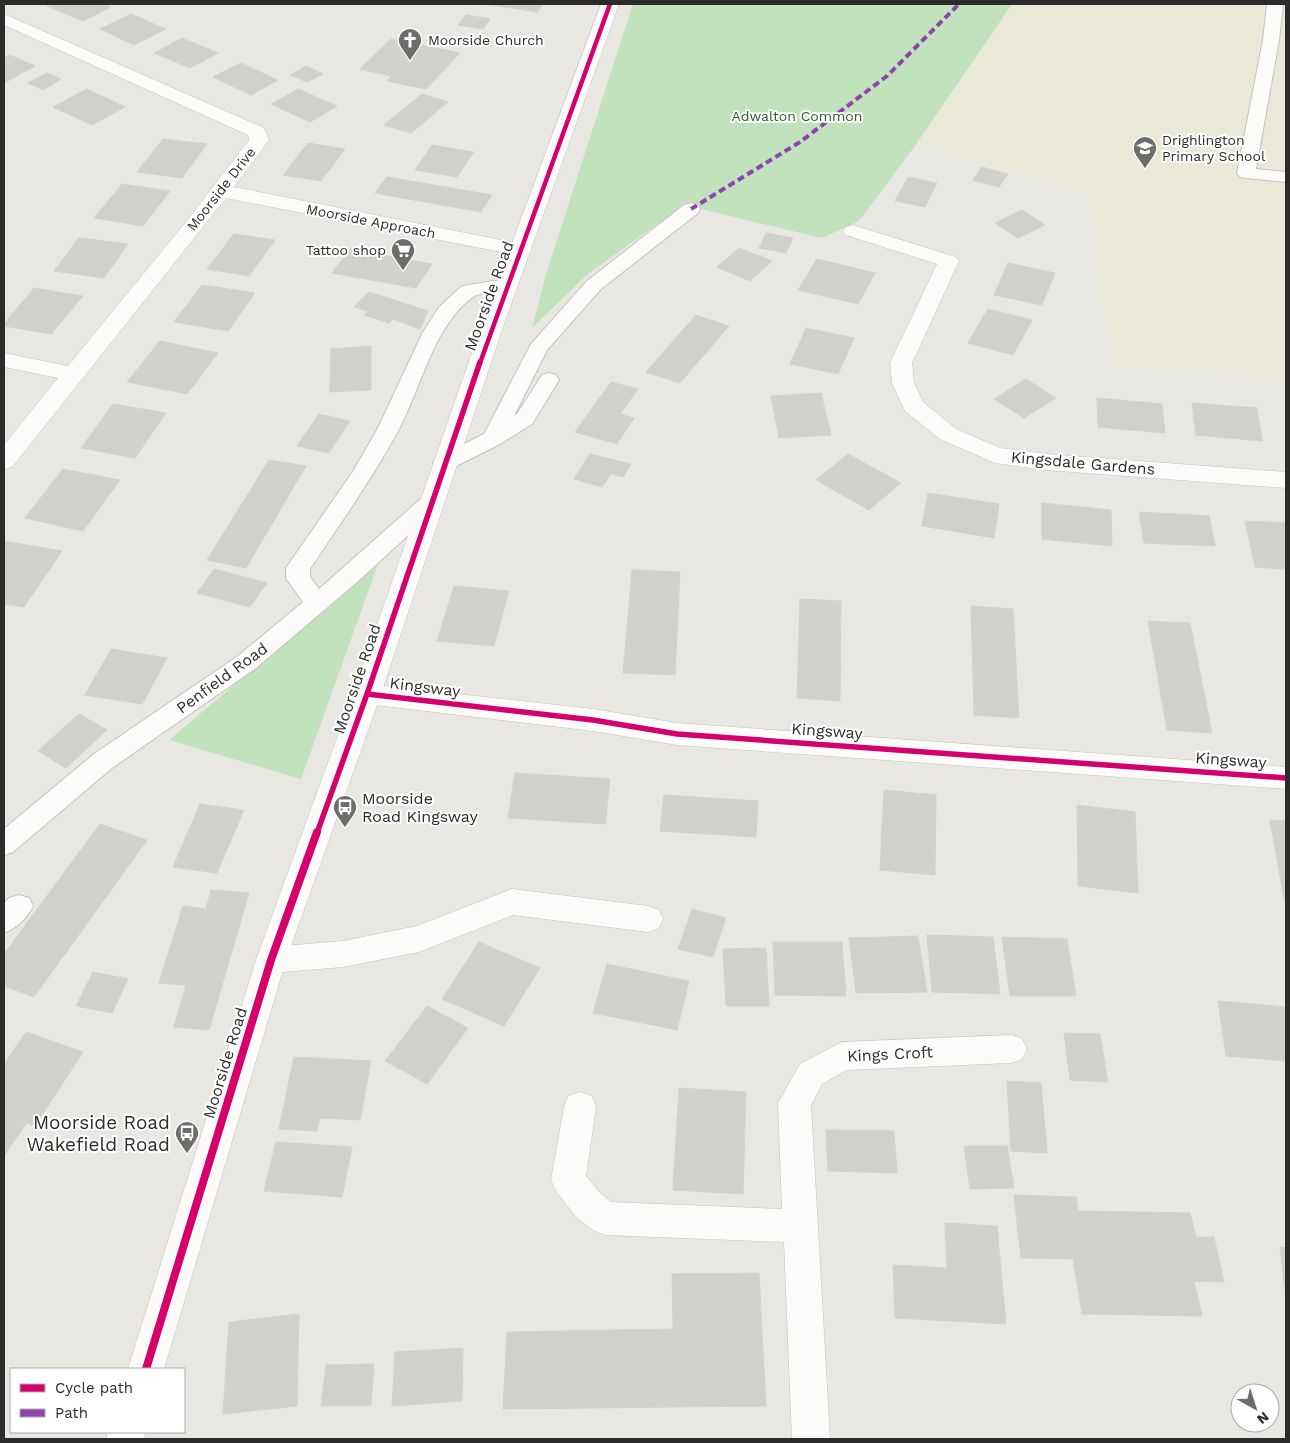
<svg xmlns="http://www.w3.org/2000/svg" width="1290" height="1443" font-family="'Work Sans',sans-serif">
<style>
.education{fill:#eae9d7}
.green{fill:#c2e1bd}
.building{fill:#d1d0cc;stroke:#d3d2cd}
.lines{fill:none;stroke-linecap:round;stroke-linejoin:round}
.service-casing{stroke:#c2c2c1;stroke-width:2}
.minor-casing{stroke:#c2c2c1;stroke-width:1}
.tertiary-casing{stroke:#c2c2c1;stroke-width:1}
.service{fill:#fcfbfa;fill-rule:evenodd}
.minor{fill:#fcfbfa;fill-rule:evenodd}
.tertiary{fill:#fcfbfa;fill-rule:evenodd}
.quiet{stroke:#8e44ad;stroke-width:4;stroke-dasharray:7 4;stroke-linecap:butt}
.cycleway-far2-casing{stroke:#fff;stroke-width:7}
.cycleway-far1-casing{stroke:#fff;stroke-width:9}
.cycleway-casing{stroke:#fff;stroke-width:11}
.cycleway-far2{stroke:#d6006c;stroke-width:4.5}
.cycleway-far1{stroke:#d6006c;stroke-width:5.5}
.cycleway{stroke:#d6006c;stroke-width:8}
.labels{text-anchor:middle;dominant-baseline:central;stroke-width:4;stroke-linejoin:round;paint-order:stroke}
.far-poi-label{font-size:14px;fill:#2b2b2b;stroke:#fff;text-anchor:start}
.far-park-label{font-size:14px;fill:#226027;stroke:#fff}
.far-street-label{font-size:14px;fill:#2b2b2b;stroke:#fff}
.street-label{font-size:16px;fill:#2b2b2b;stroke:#fff}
.poi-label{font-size:16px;fill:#2b2b2b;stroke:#fff;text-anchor:start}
.near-poi-label{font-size:19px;fill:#2b2b2b;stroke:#fff;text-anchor:end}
</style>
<rect width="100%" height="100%" fill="#e8e7e1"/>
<path class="education" d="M1012,4H1286V378L1113,366L1089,195L917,143Z"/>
<g class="green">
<path d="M633,4H1012L917,143L859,221L822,238L684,205L589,273L532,328L547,271Z"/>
<path d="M378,564L301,779L169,740Z"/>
</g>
<g class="building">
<path d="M52,4H103L111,7L83,21L47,6Z"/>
<path d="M484,4H543L537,12Z"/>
<path d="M131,14L166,29L134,45L100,29Z"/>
<path d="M466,15L490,19L483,29L458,25Z"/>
<path d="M182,38L218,53L190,68L154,53Z"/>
<path d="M391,39L460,53L426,89L387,81L391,76L360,69Z"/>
<path d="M10,55L35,66L4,83V58Z"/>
<path d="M241,63L278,80L251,95L213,77Z"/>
<path d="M306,66L323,74L307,82L290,75Z"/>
<path d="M47,73L61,79L43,90L28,83Z"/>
<path d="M87,89L125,107L92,125L53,107Z"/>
<path d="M298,89L337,106L310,122L271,104Z"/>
<path d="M422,94L448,102L411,133L384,125Z"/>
<path d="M163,139L207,144L182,178L137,172Z"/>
<path d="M308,143L345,149L321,181L283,175Z"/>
<path d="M432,145L474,152L457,177L415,170Z"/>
<path d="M982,167L1008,174L999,187L973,180Z"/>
<path d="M387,177L492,195L481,212L375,193Z"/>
<path d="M908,177L937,183L925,207L895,201Z"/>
<path d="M122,184L170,191L143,226L94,218Z"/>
<path d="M1022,210L1045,225L1018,238L995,223Z"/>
<path d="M766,233L793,238L786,253L759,248Z"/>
<path d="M234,234L275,240L249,276L207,269Z"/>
<path d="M79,238L128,244L104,278L54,271Z"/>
<path d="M739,248L772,261L750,281L717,267Z"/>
<path d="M350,249L432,264L416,288L332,273Z"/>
<path d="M817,259L875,273L858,304L798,290Z"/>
<path d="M822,260L874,274L857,302L804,288Z"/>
<path d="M1008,263L1055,273L1042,305L994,295Z"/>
<path d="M202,285L255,293L228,331L174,322Z"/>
<path d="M34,288L83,296L51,334L4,326V324Z"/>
<path d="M369,292L428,311L420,329L393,319L389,323L364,315L368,311L354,307Z"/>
<path d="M988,309L1032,320L1013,355L968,343Z"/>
<path d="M696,315L729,326L680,383L646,372Z"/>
<path d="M806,328L854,338L838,374L790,364Z"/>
<path d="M160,341L218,353L187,394L127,382Z"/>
<path d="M371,346V390L330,392L331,349Z"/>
<path d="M1026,379L1056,398L1024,418L994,399Z"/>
<path d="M611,382L638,389L620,414L634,418L617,444L575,432Z"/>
<path d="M821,393L831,435L779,438L771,396Z"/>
<path d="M1097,398L1162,404L1165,433L1098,427Z"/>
<path d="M1192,403L1257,408L1262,441L1196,435Z"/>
<path d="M113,404L166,413L135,458L81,448Z"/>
<path d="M319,414L350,421L329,453L297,446Z"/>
<path d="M590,454L631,464L623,477L611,474L602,487L574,479Z"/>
<path d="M848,454L901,483L869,510L816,480Z"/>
<path d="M269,460L306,466L246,568L207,560Z"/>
<path d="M63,469L120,480L83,531L25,518Z"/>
<path d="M928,493L999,504L994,538L922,526Z"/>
<path d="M1042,503L1111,510L1112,546L1042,539Z"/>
<path d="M1139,512L1209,516L1215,546L1144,543Z"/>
<path d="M1245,521L1286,523V569L1255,567Z"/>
<path d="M4,541L62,551L24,607L4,604Z"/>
<path d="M214,569L267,583L250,607L197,593Z"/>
<path d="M632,570L680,572L675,675L623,673Z"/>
<path d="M454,586L509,591L494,646L437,641Z"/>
<path d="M800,599L841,601L840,701L797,698Z"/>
<path d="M971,606L1013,609L1019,718L974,715Z"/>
<path d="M1148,621L1190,623L1212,733L1167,730Z"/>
<path d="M111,649L167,658L142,704L85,695Z"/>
<path d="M79,714L107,730L66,768L38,751Z"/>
<path d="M515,773L610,779L605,824L508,818Z"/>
<path d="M884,790L936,795L935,875L880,870Z"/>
<path d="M664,795L758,801L756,837L660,831Z"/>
<path d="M200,804L244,810L217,873L173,867Z"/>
<path d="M1077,805L1135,812L1138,893L1078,886Z"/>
<path d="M1270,820L1286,821V904H1285Z"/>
<path d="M100,824L147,840L34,997L4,986V954Z"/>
<path d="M211,890L249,893L209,1030L174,1027L186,985L159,983L183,906L206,909Z"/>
<path d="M692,909L726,918L713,957L678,949Z"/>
<path d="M927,935L993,937L1000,994L932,992Z"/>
<path d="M918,936L927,992L856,993L849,938Z"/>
<path d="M1002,937L1067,939L1076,996H1010Z"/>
<path d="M479,942L540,968L504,1026L442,999Z"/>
<path d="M773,942H842L846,996L775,995Z"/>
<path d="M766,948L769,1006H726L723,949Z"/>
<path d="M607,964L689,981L677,1030L593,1013Z"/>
<path d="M93,972L128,979L112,1013L76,1006Z"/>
<path d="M1218,1001L1286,1007V1061L1226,1056Z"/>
<path d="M427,1006L468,1028L427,1084L385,1061Z"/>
<path d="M26,1032L83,1052L35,1126L4,1115V1064Z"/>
<path d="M1064,1033L1100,1034L1108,1082L1070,1080Z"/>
<path d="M294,1057L371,1061L360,1120L320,1118L317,1131L279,1129Z"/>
<path d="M1007,1081L1041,1083L1047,1153L1011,1151Z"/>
<path d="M679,1088L746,1092L743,1194L673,1190Z"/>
<path d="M4,1115L26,1124L4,1156Z"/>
<path d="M826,1130L894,1131L897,1173L828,1171Z"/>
<path d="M276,1142L352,1147L342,1197L264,1191Z"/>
<path d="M964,1146H1007L1014,1188L970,1189Z"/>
<path d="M1014,1195L1076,1197L1078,1211L1190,1213L1196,1237H1214L1224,1282L1194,1281L1202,1316L1082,1314L1073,1259L1021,1258Z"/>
<path d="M945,1223L997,1226L1006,1324L895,1318L893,1265L947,1268Z"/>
<path d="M1280,1247L1286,1248V1301Z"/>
<path d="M759,1273L766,1406L503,1409L507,1332L673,1329L672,1274Z"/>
<path d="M299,1314L297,1406L223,1414L229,1322Z"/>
<path d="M463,1348L462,1401L392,1406L395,1352Z"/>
<path d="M374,1364L371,1405L321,1406L326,1365Z"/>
</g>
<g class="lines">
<g class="service-casing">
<g id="service">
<path d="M1267,4H1283L1279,40L1256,169L1286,172V182L1246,178L1240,177L1237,173L1263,40Z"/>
<path d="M691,203L698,205L700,209L698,213L601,289L547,350L514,416L517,414L542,375L549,373L556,375L559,380L532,424L500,444L452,468L444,470L436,468L433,463L436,458L484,434L531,344L587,281L684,205Z"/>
<path d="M507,279L514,281L517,285L514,289C504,292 480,291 473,297C433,326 421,389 398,431C372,479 340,524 310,569V577L319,589L424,496L432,493L440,496L443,501L440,506L356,583L256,668L112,768L13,852L4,855V829L94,754L238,656L303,602L286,578V568L352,473L377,430L423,332L439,307L462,286Z"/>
<path d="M19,895L29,898L33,906C27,918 17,928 4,933V903L9,898Z"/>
</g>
</g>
<g class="minor-casing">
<g id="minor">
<path d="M4,14L264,128L269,140L234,187L521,244L528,246L531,250L528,254L521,256L226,198L12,467L4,469V445L58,378L4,367V353L68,366L190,217L249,140L248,135L4,25Z"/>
<path d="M853,225L956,257L959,261L912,363L914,383L923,402L956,429L1000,448L1046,454L1286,472V488L1046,470L995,463L940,439L905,411L892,383L890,363L937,264L846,235L843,231L846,227Z"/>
<path d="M367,684L593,709L677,723L1286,767V789L677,745L593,731L367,704L357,701L353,694L357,687Z"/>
<path d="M512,889L648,906L659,910L663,919L659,928L648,932L513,915L419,952L343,967L271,973L260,969L256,960L260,951L271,947L343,941L417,926Z"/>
<path d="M1011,1035L1022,1039L1027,1049L1022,1059L1011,1063L847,1070L822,1084L811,1105L830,1439H792L784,1242L605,1235L593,1230L576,1217L556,1191L551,1180L564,1107L568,1096L580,1092L592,1096L596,1107L586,1176L600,1193L611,1202L782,1209L778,1103L800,1064L842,1042Z"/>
</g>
</g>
<g class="tertiary-casing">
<g id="tertiary">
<path d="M601,4H619L504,324L381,694L286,960L164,1369H128L256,960L353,694L482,324Z"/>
<path d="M108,1432H146L144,1439H106Z"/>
</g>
</g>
<use href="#service" class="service"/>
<use href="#minor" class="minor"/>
<use href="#tertiary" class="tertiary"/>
<path class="quiet" d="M691,209L800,142L887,76L959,4"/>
<g class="cycleway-far2-casing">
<path id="cycleway-far2" d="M480,363L610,4"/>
</g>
<g class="cycleway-far1-casing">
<g id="cycleway-far1">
<path d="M367,694L593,720L677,734L1286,778"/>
<path d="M317,833L367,694L480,362"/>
</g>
</g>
<g class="cycleway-casing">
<path id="cycleway" d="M146,1369L271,960L317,832"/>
</g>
<use href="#cycleway-far2" class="cycleway-far2"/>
<use href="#cycleway-far1" class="cycleway-far1"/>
<use href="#cycleway" class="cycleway"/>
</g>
<defs>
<g id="church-pin" transform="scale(1.25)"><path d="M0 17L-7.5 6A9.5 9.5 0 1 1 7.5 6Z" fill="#6d6d6b" stroke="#fff"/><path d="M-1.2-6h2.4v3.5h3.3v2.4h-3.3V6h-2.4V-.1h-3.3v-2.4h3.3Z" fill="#fff"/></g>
<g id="school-pin" transform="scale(1.25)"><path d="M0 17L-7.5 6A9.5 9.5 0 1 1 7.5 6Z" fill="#6d6d6b" stroke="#fff"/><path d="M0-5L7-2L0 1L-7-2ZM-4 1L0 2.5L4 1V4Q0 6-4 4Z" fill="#fff"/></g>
<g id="supermarket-pin" transform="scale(1.25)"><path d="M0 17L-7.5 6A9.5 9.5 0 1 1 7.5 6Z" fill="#6d6d6b" stroke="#fff"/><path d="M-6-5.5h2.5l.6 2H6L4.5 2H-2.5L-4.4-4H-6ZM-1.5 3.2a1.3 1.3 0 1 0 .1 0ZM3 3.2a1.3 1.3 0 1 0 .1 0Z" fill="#fff"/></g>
<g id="bus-pin" transform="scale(1.25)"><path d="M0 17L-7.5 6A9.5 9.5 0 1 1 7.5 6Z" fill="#6d6d6b" stroke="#fff"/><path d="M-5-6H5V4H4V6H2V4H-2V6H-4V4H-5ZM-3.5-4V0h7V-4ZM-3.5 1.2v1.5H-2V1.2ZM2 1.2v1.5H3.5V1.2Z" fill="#fff"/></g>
</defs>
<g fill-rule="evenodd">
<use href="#church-pin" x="410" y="40"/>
<use href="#school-pin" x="1145" y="148"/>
<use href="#supermarket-pin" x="403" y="250"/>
<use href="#bus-pin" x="345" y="807"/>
<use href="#bus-pin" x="187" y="1133"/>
</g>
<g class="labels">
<g class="far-poi-label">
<text x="428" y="40">Moorside Church</text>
<text x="1162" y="140">Drighlington<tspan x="1162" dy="16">Primary School</tspan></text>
<text x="386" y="250" text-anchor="end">Tattoo shop</text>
</g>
<g class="far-park-label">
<text x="797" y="116">Adwalton Common</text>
</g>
<g class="far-street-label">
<text transform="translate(221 189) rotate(-52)">Moorside Drive</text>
<text transform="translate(371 221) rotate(11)">Moorside Approach</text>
</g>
<g class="street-label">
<text transform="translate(489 296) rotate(-70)">Moorside Road</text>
<text transform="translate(1083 463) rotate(5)">Kingsdale Gardens</text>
<text transform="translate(222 678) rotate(-36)">Penfield Road</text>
<text transform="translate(357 679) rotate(-71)">Moorside Road</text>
<text transform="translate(425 687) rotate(7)">Kingsway</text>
<text transform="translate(827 731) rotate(4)">Kingsway</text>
<text transform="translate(1231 760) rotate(4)">Kingsway</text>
<text transform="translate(890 1054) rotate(-3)">Kings Croft</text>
<text transform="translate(225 1063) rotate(-73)">Moorside Road</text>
</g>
<g class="poi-label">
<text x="362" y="798">Moorside<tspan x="362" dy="18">Road Kingsway</tspan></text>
</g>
<g class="near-poi-label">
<text x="170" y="1122">Moorside Road<tspan x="170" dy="22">Wakefield Road</tspan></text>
</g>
</g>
<rect width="1290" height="1443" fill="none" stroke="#2b2b2b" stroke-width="10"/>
<rect x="10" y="1368" width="175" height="65" fill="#ffffff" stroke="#aaaaaa"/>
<rect x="20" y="1384" width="25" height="8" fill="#d6006c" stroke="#aaaaaa"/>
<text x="55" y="1393" font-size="15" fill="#2b2b2b">Cycle path</text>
<rect x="20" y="1409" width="25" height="8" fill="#8e44ad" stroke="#aaaaaa"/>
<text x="55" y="1418" font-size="15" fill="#2b2b2b">Path</text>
<g transform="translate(1255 1408) rotate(141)"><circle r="24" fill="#ffffff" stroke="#aaaaaa"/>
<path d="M0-4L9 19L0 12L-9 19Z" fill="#6d6d6b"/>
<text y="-8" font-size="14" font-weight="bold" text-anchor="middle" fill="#2b2b2b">N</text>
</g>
</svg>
